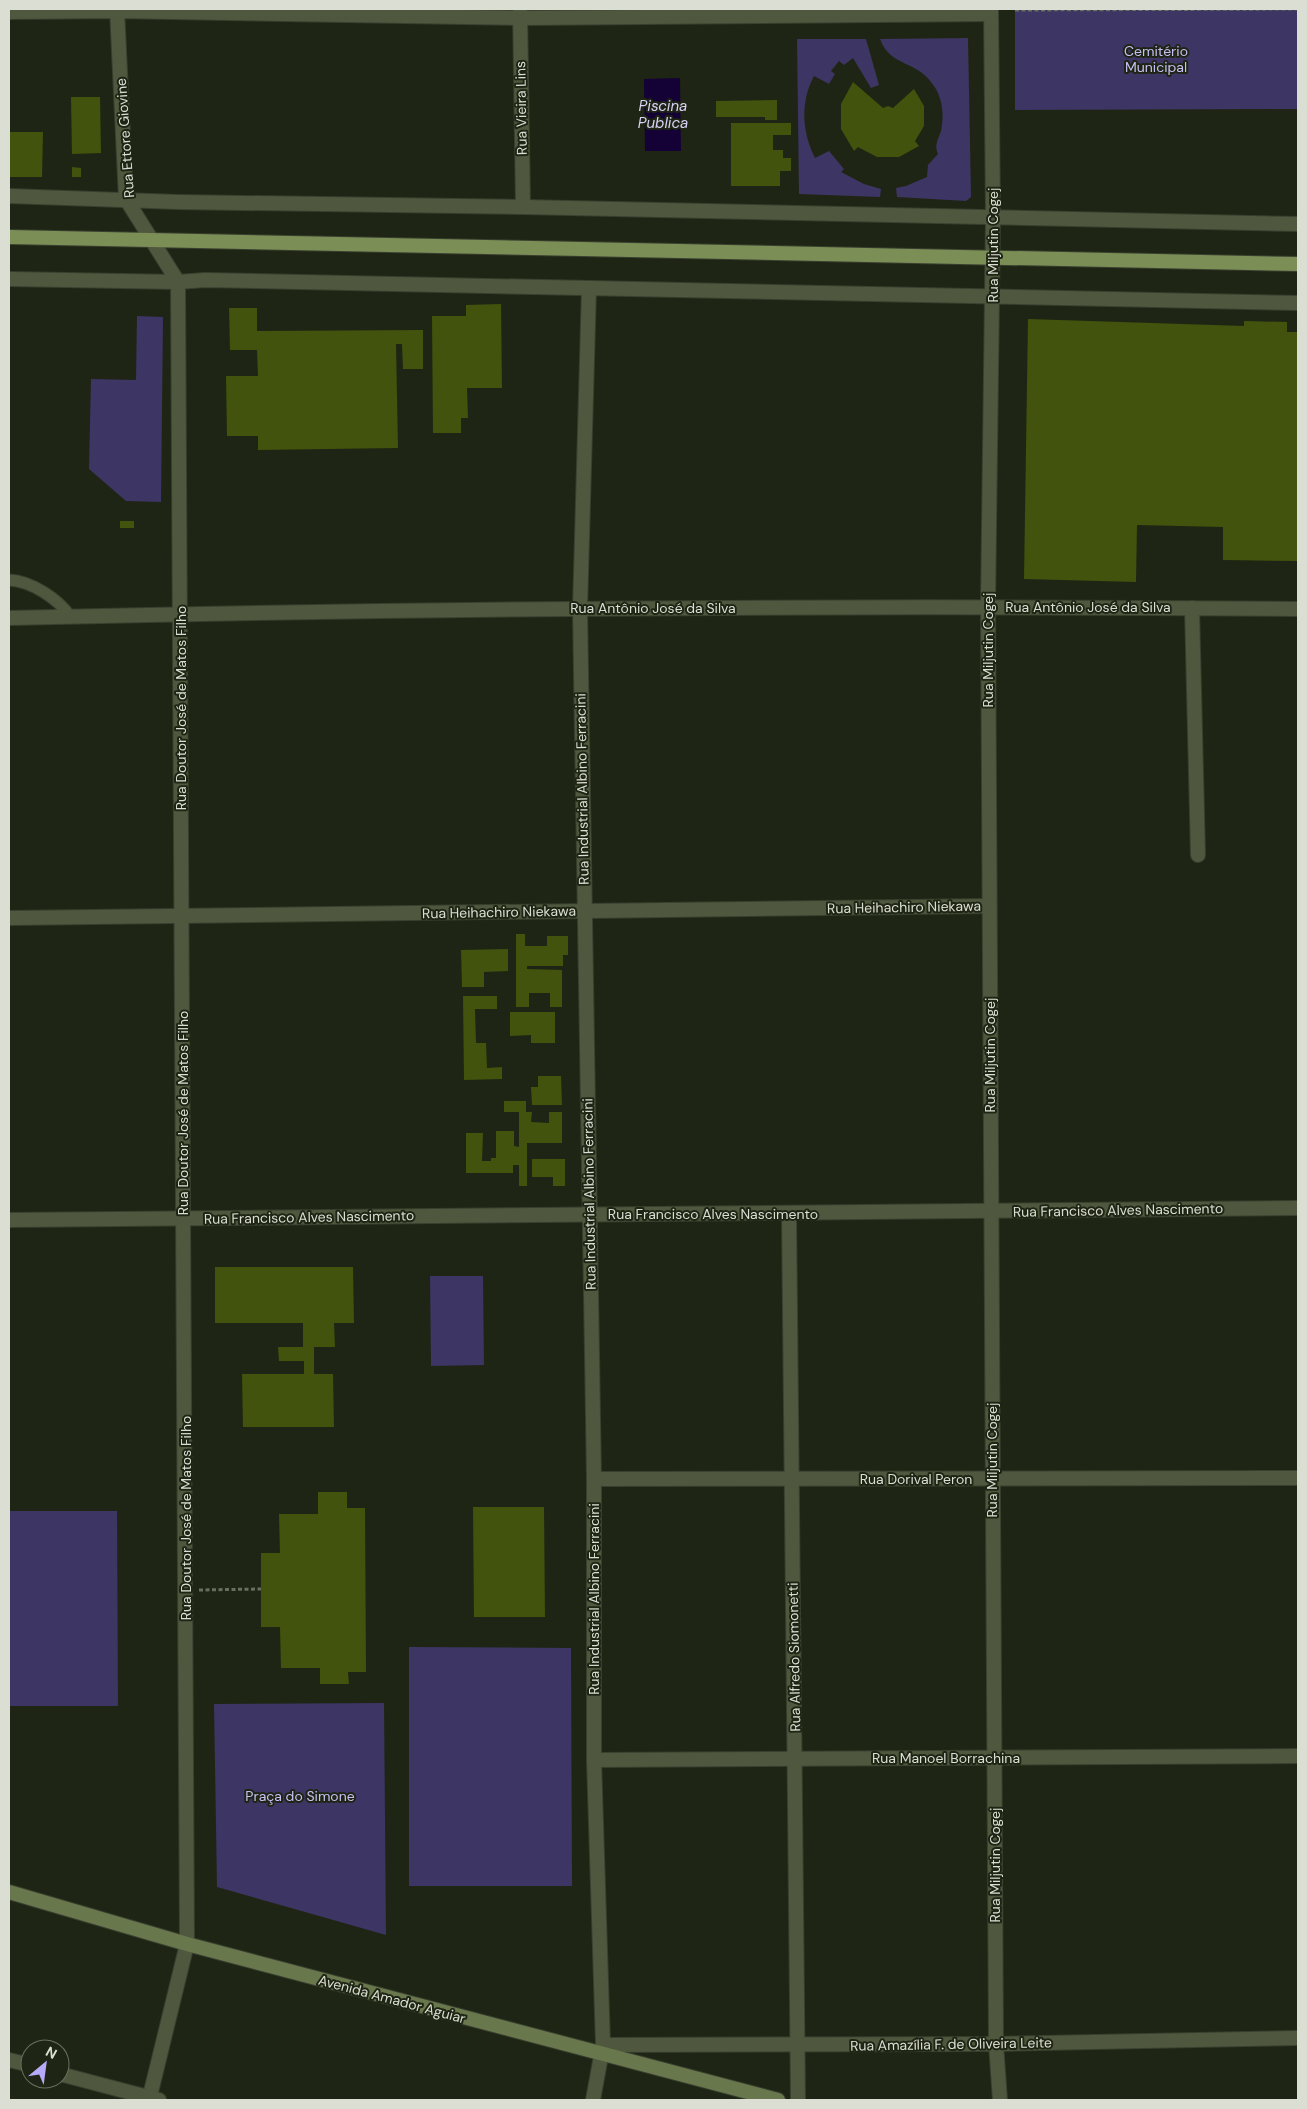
<svg xmlns="http://www.w3.org/2000/svg" width="1307" height="2109" font-family="'DM Sans',sans-serif">
<style>
.green{fill:#3d3563}
.water{fill:#140236}
.building{fill:#41530c}
.lines{fill:none;stroke-linecap:round;stroke-linejoin:round}
.service-casing{stroke:#393f2f;stroke-width:13}
.minor-casing{stroke:#393f2f;stroke-width:16}
.tertiary-casing{stroke:#393f2f;stroke-width:16}
.secondary-casing{stroke:#393f2f;stroke-width:16}
.primary-casing{stroke:#393f2f;stroke-width:16}
.path{stroke:#696e5f;stroke-width:3;stroke-dasharray:4 2.5;stroke-linecap:butt}
.service{stroke:#4f583e;stroke-width:11}
.minor{stroke:#4f583e;stroke-width:14}
.tertiary{stroke:#4f583e;stroke-width:14}
.secondary{stroke:#68774c;stroke-width:14}
.primary{stroke:#7b8e56;stroke-width:14}
.labels{text-anchor:middle;dominant-baseline:central;stroke-width:4;stroke-linejoin:round;paint-order:stroke}
.park-label{font-size:14px;fill:#c7c0f6;stroke:#1f2514}
.street-label{font-size:14px;fill:#dbdfd3;stroke:#1f2514}
.water-label{font-size:15px;font-style:italic;fill:#d7d3f7;stroke:#1f2514}
</style>
<rect width="100%" height="100%" fill="#1f2514"/>
<g class="green">
<path d="M1015,9H1298V109L1015,110Z"/>
<path d="M968,38L971,197L966,201L897,197L896,188L906,186L927,177L928,165L938,154C934,145 938,140 941,131C944,117 943,102 936,89C918,58 891,69 880,39Z"/>
<path d="M797,39H866L879,85L871,88L853,58L844,65L839,61L831,71L835,74L829,84L814,76C800,102 802,132 815,158L829,151L844,169L841,172L864,184L881,189L880,197L799,194Z"/>
<path d="M137,316L163,317L161,502L126,501L89,469L91,379L136,380Z"/>
<path d="M430,1276H483L484,1365L431,1366Z"/>
<path d="M9,1511H117L118,1706H9Z"/>
<path d="M409,1647L571,1648L572,1886H409Z"/>
<path d="M384,1703L386,1935L217,1887L214,1704Z"/>
</g>
<path class="water" d="M680,78L681,151H645L644,79Z"/>
<g class="building">
<path d="M853,82L883,108L888,106L893,108L914,89L924,106V126L915,141L919,146L899,157H877L858,147L854,151L841,129V104Z"/>
<path d="M71,97H100L101,153L72,154Z"/>
<path d="M777,100V120H765V117H716V101Z"/>
<path d="M731,123H791V135H773V150H783V158H791V171H780V186H731Z"/>
<path d="M9,132H43L42,177H9Z"/>
<path d="M72,167L81,168V177H72Z"/>
<path d="M501,304L502,388H467L468,418H461V433H433L432,316H466V305Z"/>
<path d="M229,308H257V331L423,330V369H403L402,344H396L398,448L258,450V436H227L226,376H258L257,350H230Z"/>
<path d="M1028,319L1244,326V321L1287,322V332H1298V561L1223,560V527L1137,525L1136,582L1024,579Z"/>
<rect x="120" y="521" width="14" height="7"/>
<path d="M516,934H525V946H547V936H568V955H563V966H527V969L562,970V1007H550V993H529V1007H516Z"/>
<path d="M508,949V971L484,972V987H462L461,950Z"/>
<path d="M463,996H497V1009H475L476,1043H486L487,1068L502,1067V1079L464,1080Z"/>
<path d="M510,1012H555V1043H531V1035L510,1036Z"/>
<path d="M538,1076H561L562,1105H532L531,1087H538Z"/>
<path d="M504,1101H526V1112H532L531,1122L549,1123V1112H562V1143H527V1186H519V1165H513V1173H466V1133H483L482,1161H491V1158H496V1131H514V1146L519,1147V1112H504Z"/>
<path d="M532,1159H565V1186H553V1177H532Z"/>
<path d="M215,1267H353L354,1323H334L335,1347H314V1374H333L334,1427H243L242,1374H304V1361H279L278,1347H303V1323H215Z"/>
<path d="M318,1492H347V1508H365L366,1672H348L349,1684H320V1668H281L280,1627H261V1553H280L279,1514H318Z"/>
<path d="M473,1507H544L545,1617H474Z"/>
</g>
<g class="lines">
<g class="service-casing">
<path id="service" d="M9,580C31,581 57,598 70,616"/>
</g>
<g class="minor-casing">
<g id="minor">
<path d="M117,9L126,199L178,282L187,1944"/>
<path d="M520,9L523,207"/>
<path d="M991,9L993,217L988,606L996,2044L1000,2100"/>
<path d="M9,12L117,11L520,18L991,14"/>
<path d="M589,288L580,609L594,1479V1760L603,2045L593,2100"/>
<path d="M1192,608L1198,855"/>
<path d="M9,618C438,608 868,605 1298,609"/>
<path d="M9,918L989,906"/>
<path d="M789,1213L798,2100"/>
<path d="M9,1220L1298,1208"/>
<path d="M594,1479L1298,1478"/>
<path d="M594,1760L1298,1756"/>
<path d="M603,2045L996,2044L1298,2038"/>
<path d="M9,2060L30,2065"/>
<path d="M60,2074L159,2100"/>
</g>
</g>
<g class="tertiary-casing">
<g id="tertiary">
<path d="M9,196L178,202L523,207L1298,224"/>
<path d="M9,279L178,282L205,280L1298,303"/>
<path d="M149,2100L187,1944"/>
</g>
</g>
<g class="secondary-casing">
<path id="secondary" d="M9,1892L187,1944L778,2100"/>
</g>
<g class="primary-casing">
<path id="primary" d="M9,237L1298,264"/>
</g>
<g class="path">
<path d="M1015,10L1298,9"/>
<path d="M199,1590L261,1589"/>
</g>
<use href="#service" class="service"/>
<use href="#minor" class="minor"/>
<use href="#tertiary" class="tertiary"/>
<use href="#secondary" class="secondary"/>
<use href="#primary" class="primary"/>
</g>
<g class="labels">
<g class="park-label">
<text x="1156" y="51">Cemitério<tspan x="1156" dy="16">Municipal</tspan></text>
<text x="300" y="1796">Praça do Simone</text>
</g>
<g class="street-label">
<text transform="translate(521 108) rotate(-91)">Rua Vieira Lins</text>
<text transform="translate(125 138) rotate(-94)">Rua Ettore Giovine</text>
<text transform="translate(993 245) rotate(-90)">Rua Miljutin Cogej</text>
<text x="1088" y="607">Rua Antônio José da Silva</text>
<text x="653" y="608">Rua Antônio José da Silva</text>
<text transform="translate(988 650) rotate(-90)">Rua Miljutin Cogej</text>
<text transform="translate(181 708) rotate(-90)">Rua Doutor José de Matos Filho</text>
<text transform="translate(582 789) rotate(-91)">Rua Industrial Albino Ferracini</text>
<text transform="translate(904 907) rotate(-1)">Rua Heihachiro Niekawa</text>
<text transform="translate(499 912) rotate(-1)">Rua Heihachiro Niekawa</text>
<text transform="translate(990 1055) rotate(-90)">Rua Miljutin Cogej</text>
<text transform="translate(183 1113) rotate(-90)">Rua Doutor José de Matos Filho</text>
<text transform="translate(589 1194) rotate(-91)">Rua Industrial Albino Ferracini</text>
<text transform="translate(1118 1210) rotate(-1)">Rua Francisco Alves Nascimento</text>
<text x="713" y="1214">Rua Francisco Alves Nascimento</text>
<text transform="translate(309 1217) rotate(-1)">Rua Francisco Alves Nascimento</text>
<text transform="translate(992 1460) rotate(-90)">Rua Miljutin Cogej</text>
<text x="916" y="1479">Rua Dorival Peron</text>
<text transform="translate(186 1518) rotate(-90)">Rua Doutor José de Matos Filho</text>
<text transform="translate(594 1599) rotate(-90)">Rua Industrial Albino Ferracini</text>
<text transform="translate(794 1657) rotate(-91)">Rua Alfredo Siomonetti</text>
<text x="946" y="1758">Rua Manoel Borrachina</text>
<text transform="translate(995 1865) rotate(-90)">Rua Miljutin Cogej</text>
<text transform="translate(392 1999) rotate(15)">Avenida Amador Aguiar</text>
<text transform="translate(951 2044) rotate(-1)">Rua Amazília F. de Oliveira Leite</text>
</g>
<g class="water-label">
<text x="663" y="106">Piscina<tspan x="663" dy="17">Publica</tspan></text>
</g>
</g>
<rect width="1307" height="2109" fill="none" stroke="#dbdfd3" stroke-width="20"/>
<g transform="translate(45 2064) rotate(29)"><circle r="24" fill="#1f2514" stroke="#6a6f60"/>
<path d="M0-4L9 19L0 12L-9 19Z" fill="#b6abf8"/>
<text y="-8" font-size="14" font-weight="bold" text-anchor="middle" fill="#dbdfd3">N</text>
</g>
</svg>
